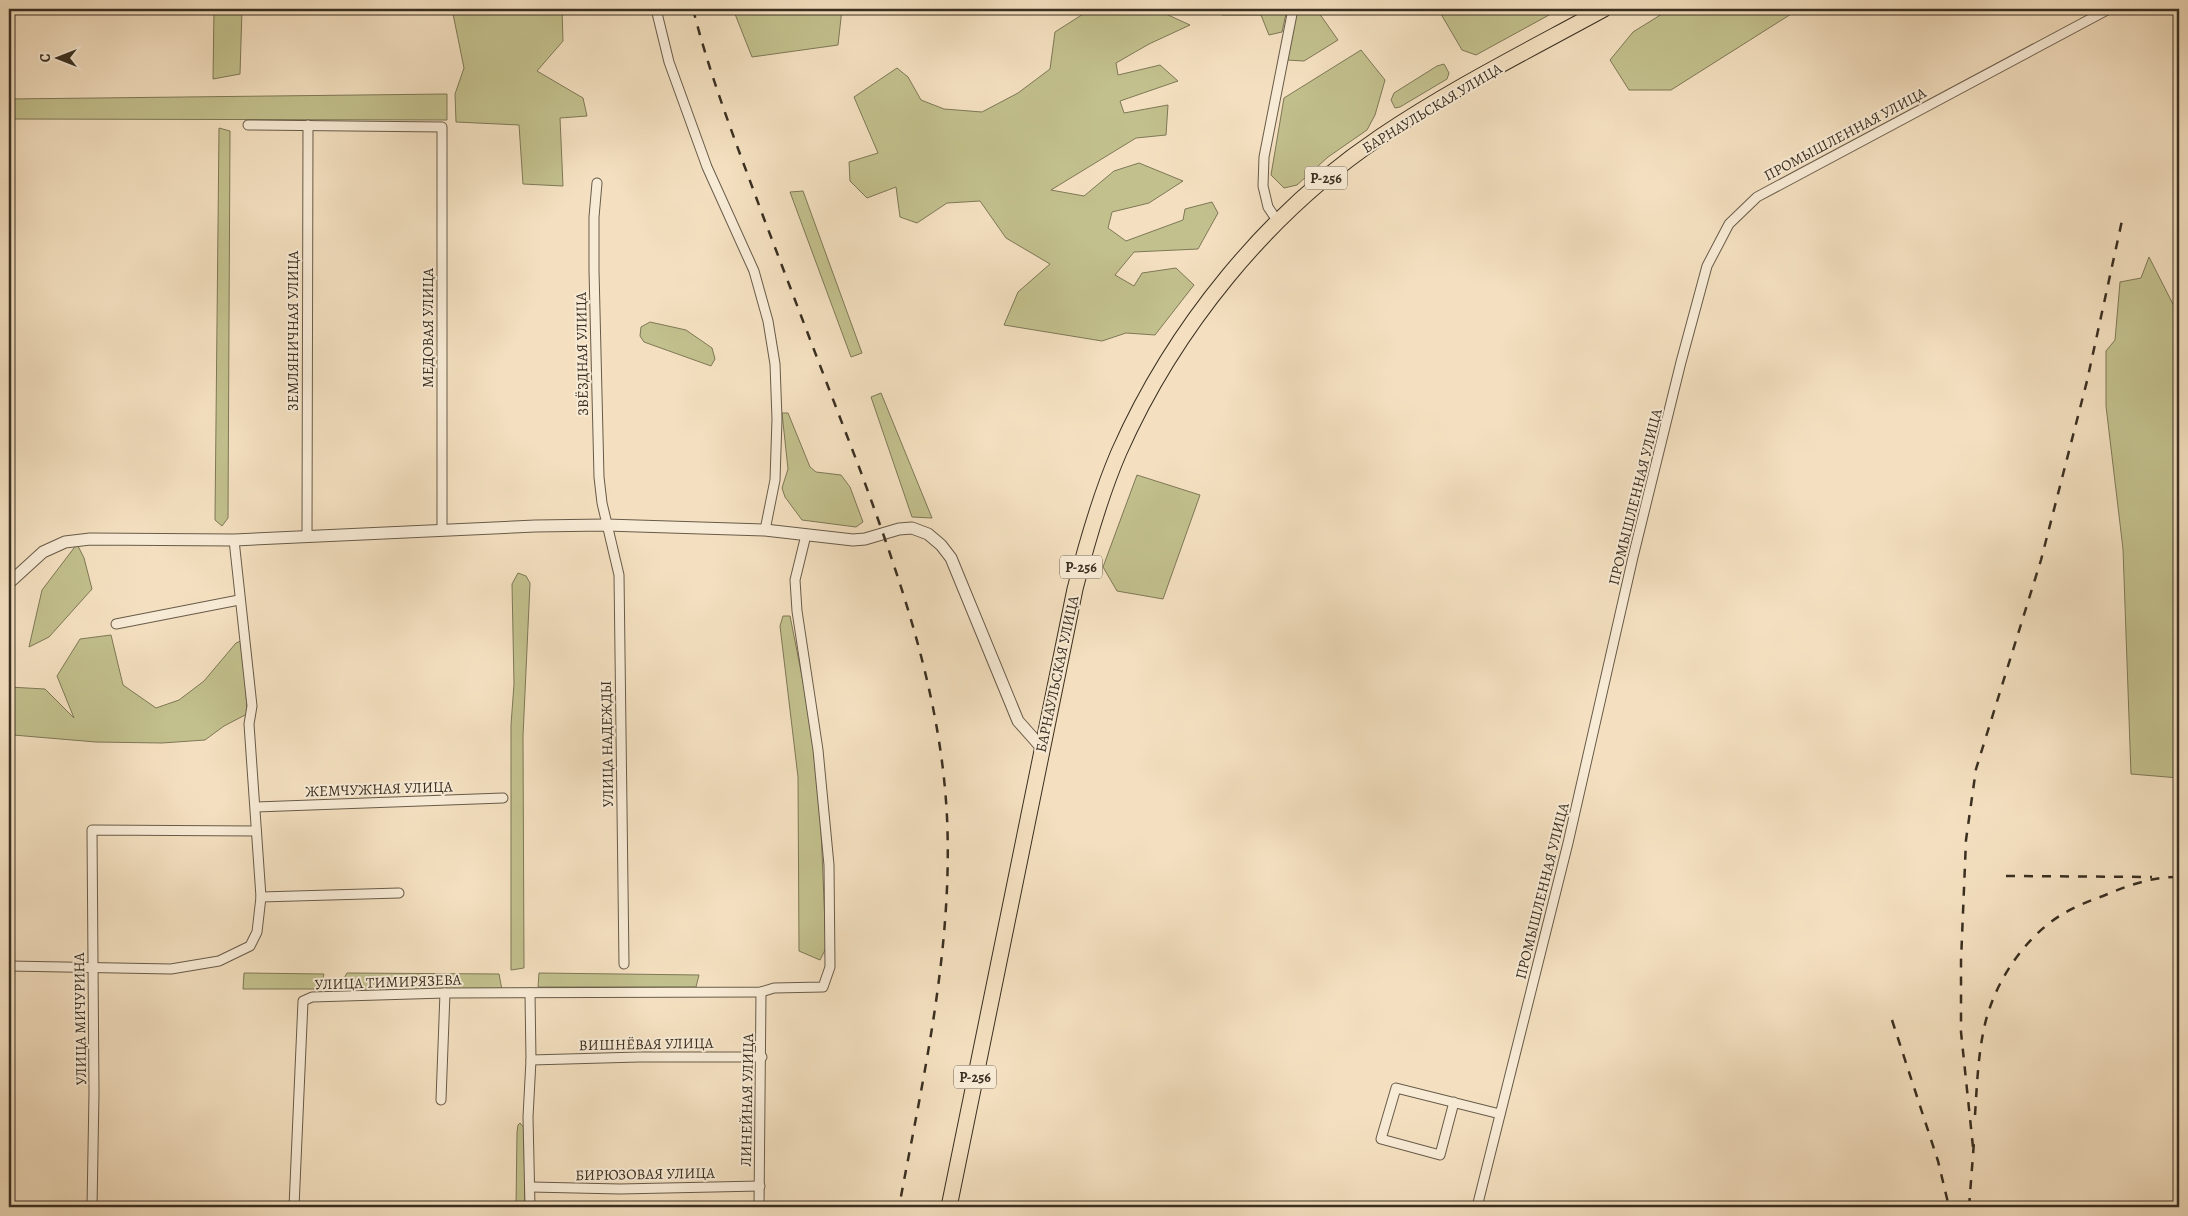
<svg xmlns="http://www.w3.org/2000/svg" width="2188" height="1216" font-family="Alegreya,serif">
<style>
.green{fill:#c2c08d;stroke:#7e7857}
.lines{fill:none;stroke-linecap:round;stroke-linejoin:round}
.minor-casing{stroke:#685b49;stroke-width:11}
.tertiary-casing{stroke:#685b49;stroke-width:13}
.trunk-casing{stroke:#3a2f21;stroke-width:17}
.minor{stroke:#f8ebd6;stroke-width:9}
.tertiary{stroke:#f8ebd6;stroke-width:11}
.trunk{stroke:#f4e0c0;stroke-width:15}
.rail{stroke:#3a2f21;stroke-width:2.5;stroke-dasharray:9 9;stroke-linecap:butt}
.labels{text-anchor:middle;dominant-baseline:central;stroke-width:4;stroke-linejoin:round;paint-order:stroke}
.shield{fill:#f8ebd6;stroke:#736757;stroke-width:1}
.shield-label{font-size:14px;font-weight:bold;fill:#3a2f21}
.street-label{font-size:15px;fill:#3a2f21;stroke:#f8ebd6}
</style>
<rect width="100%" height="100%" fill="#f4e0c0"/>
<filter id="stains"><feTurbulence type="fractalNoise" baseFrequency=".004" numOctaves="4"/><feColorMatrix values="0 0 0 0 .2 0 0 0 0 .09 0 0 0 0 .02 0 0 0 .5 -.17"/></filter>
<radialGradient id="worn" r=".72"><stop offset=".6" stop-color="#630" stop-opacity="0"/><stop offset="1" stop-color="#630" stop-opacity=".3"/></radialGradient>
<g class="green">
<path d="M214,9H242L240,74L213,79Z"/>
<path d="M391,9H451L392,13Z"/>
<path d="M452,9H562L563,41L537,71L583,98L587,116L560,118L563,186L523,184L519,125L456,122L455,94L464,68Z"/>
<path d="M733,9H842L838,45L752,57Z"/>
<path d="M1091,9H1155L1190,25L1149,44L1116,63L1118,75L1160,65L1178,81L1120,101L1124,113L1168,105L1166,135L1136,138L1051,190L1084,196L1114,171L1139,163L1183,181L1149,203L1112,212L1108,228L1126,241L1183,220L1185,209L1212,202L1218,213L1198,249L1134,252L1115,275L1134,286L1142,273L1176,268L1194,285L1155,335L1126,333L1102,341L1004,325L1018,292L1050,264L1006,238L980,201L947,203L917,223L900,217L896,187L867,198L850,181L849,162L878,153L854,97L897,68L908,77L921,100L944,109L982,112L1018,93L1050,69L1055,32Z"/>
<path d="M1217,9H1287L1282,32L1269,35L1261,15H1222Z"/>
<path d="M1297,9H1320L1319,13L1338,40L1304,61L1287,60Z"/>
<path d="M1438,9H1560L1476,55L1462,50Z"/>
<path d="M1670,9H1799L1671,90H1629L1610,60L1633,32Z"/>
<path d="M1361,50L1385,80L1375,115L1367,130L1328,157L1297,185L1284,188L1271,175L1284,98Z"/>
<path d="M1444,64L1449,73L1447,79L1400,107L1395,108L1391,100L1394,93L1437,66Z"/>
<path d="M447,94V120L9,119V99Z"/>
<path d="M219,128L230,131L228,518L222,526L215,520Z"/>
<path d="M803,191L862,353L851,357L790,192Z"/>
<path d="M2149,257L2179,316V778L2131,774L2123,549L2106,406V351L2115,340L2120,282L2141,278Z"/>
<path d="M650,322L686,330L712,348L715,359L711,366L644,342L640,336L641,327Z"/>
<path d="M881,393L932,518L912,517L871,397Z"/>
<path d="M782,413H788L810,467L816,472L841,475L850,487L863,522L856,527L802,520L785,497L782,488L788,469Z"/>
<path d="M1137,475L1200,495L1163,599L1117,591L1103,567Z"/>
<path d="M77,544L84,558L92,589L49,637L29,647L42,590Z"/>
<path d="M518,573L526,576L530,583L523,736L524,968L511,970V725L514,684L512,584Z"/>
<path d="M783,616H790L818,757L826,948L820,960L799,951L798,777L780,626Z"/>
<path d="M111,635L123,685L156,708L179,700L204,681L236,643L241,641L245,664L247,714L224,726L205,740L162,743L96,742L13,735L9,730V687L45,689L74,718L57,676L80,639Z"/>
<path d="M244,973H245L324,974L320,989H243Z"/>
<path d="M347,973L499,974L502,990L355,989L342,982Z"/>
<path d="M539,973L699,975L696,987H538Z"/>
<path d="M520,1123L524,1128L525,1207H516L517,1132L518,1125Z"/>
</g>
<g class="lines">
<g class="minor-casing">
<g id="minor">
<path d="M656,9L669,62L707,167L754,271L768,321L775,364L777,419L775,480L765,530"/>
<path d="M248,125L442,127V530"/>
<path d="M597,183L594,217V270L599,477L602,503L619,575L624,964"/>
<path d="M1278,222L1268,207L1263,186L1264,157L1293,9"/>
<path d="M307,537L308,125"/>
<path d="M116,624L239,600"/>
<path d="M256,807L503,798"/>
<path d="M261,897L399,893"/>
<path d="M9,966L171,969L219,961L250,946L257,932L261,897L249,724L252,706L234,540"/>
<path d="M531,1060L639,1057H762"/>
<path d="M441,1100L445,993"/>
<path d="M1454,1102L1440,1155L1381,1139L1396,1088L1500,1114"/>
<path d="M531,1187L620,1189L760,1186"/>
<path d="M92,1207L94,1093L92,830L256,831"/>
<path d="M294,1207L303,1001L312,997L445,993L761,992L774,988L823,987L830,967L829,865L818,750L797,611L795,580L806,535"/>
<path d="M530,1207L528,1117L531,1060L530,993"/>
<path d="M759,1207L761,992"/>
<path d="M1477,1207L1568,843L1633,557L1681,362L1707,266L1729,224L1757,197L2109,9"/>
</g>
</g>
<g class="tertiary-casing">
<path id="tertiary" d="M9,583L43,552L65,542L90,539L234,540L535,526L606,525L765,530L853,540L865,539L899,529L912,528L928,534L941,545L951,558L1018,721L1042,748"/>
</g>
<g class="trunk-casing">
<path id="trunk" d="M949,1207L1075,589C1087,542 1100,496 1119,452C1174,328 1267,213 1380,137C1451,89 1529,50 1604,9"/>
</g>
<use href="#minor" class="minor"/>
<use href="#tertiary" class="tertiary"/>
<use href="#trunk" class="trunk"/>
<g class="rail">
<path d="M693,9C711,80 738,148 763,216C795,300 827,384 859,467C901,581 941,695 947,817C953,950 923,1078 899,1207"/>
<path d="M2006,876L2152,877"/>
<path d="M1892,1020L1938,1161L1949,1207"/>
<path d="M1975,1115C1977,1085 1978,1054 1985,1024C1995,982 2024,938 2061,915C2074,907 2089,901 2103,896C2126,886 2154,876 2179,877"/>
<path d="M1973,1147L1961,1032V961L1966,840L1976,769L2041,560L2087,381L2123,216"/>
<path d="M1969,1207L1974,1142"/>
</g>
</g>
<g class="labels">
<g class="shield">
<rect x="1305" y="166.5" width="42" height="23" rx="4"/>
<rect x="1060" y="555.5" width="42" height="23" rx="4"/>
<rect x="954" y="1065.5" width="42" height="23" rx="4"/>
</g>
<g class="shield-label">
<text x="1326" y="178">Р-256</text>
<text x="1081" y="567">Р-256</text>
<text x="975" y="1077">Р-256</text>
</g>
<g class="street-label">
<text transform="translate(1432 108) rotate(-31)">БАРНАУЛЬСКАЯ УЛИЦА</text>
<text transform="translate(1845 134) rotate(-28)">ПРОМЫШЛЕННАЯ УЛИЦА</text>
<text transform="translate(428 328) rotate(-90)">МЕДОВАЯ УЛИЦА</text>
<text transform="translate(293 331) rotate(-90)">ЗЕМЛЯНИЧНАЯ УЛИЦА</text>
<text transform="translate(582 354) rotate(-91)">ЗВЁЗДНАЯ УЛИЦА</text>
<text transform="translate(1635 497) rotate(-76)">ПРОМЫШЛЕННАЯ УЛИЦА</text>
<text transform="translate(1057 674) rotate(-78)">БАРНАУЛЬСКАЯ УЛИЦА</text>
<text transform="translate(607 744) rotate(-91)">УЛИЦА НАДЕЖДЫ</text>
<text transform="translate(379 789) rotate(-2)">ЖЕМЧУЖНАЯ УЛИЦА</text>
<text transform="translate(1542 891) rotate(-76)">ПРОМЫШЛЕННАЯ УЛИЦА</text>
<text transform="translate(388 982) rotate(-2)">УЛИЦА ТИМИРЯЗЕВА</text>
<text transform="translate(80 1019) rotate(-91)">УЛИЦА МИЧУРИНА</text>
<text transform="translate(646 1044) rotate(-1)">ВИШНЁВАЯ УЛИЦА</text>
<text transform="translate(747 1100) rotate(-89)">ЛИНЕЙНАЯ УЛИЦА</text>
<text transform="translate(645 1174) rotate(-1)">БИРЮЗОВАЯ УЛИЦА</text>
</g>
</g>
<rect width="2188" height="1216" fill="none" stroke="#f4e0c0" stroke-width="30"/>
<rect x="10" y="10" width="2168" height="1196" fill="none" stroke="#3a2f21" stroke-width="2.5"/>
<rect x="15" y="15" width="2158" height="1186" fill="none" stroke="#3a2f21"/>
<g transform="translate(58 58) rotate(270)" stroke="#f8ebd6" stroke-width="4" paint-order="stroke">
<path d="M0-4L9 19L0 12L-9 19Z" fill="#3a2f21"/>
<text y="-8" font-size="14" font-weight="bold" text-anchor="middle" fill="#3a2f21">С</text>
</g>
<rect width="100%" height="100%" filter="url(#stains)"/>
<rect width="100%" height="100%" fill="url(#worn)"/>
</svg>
